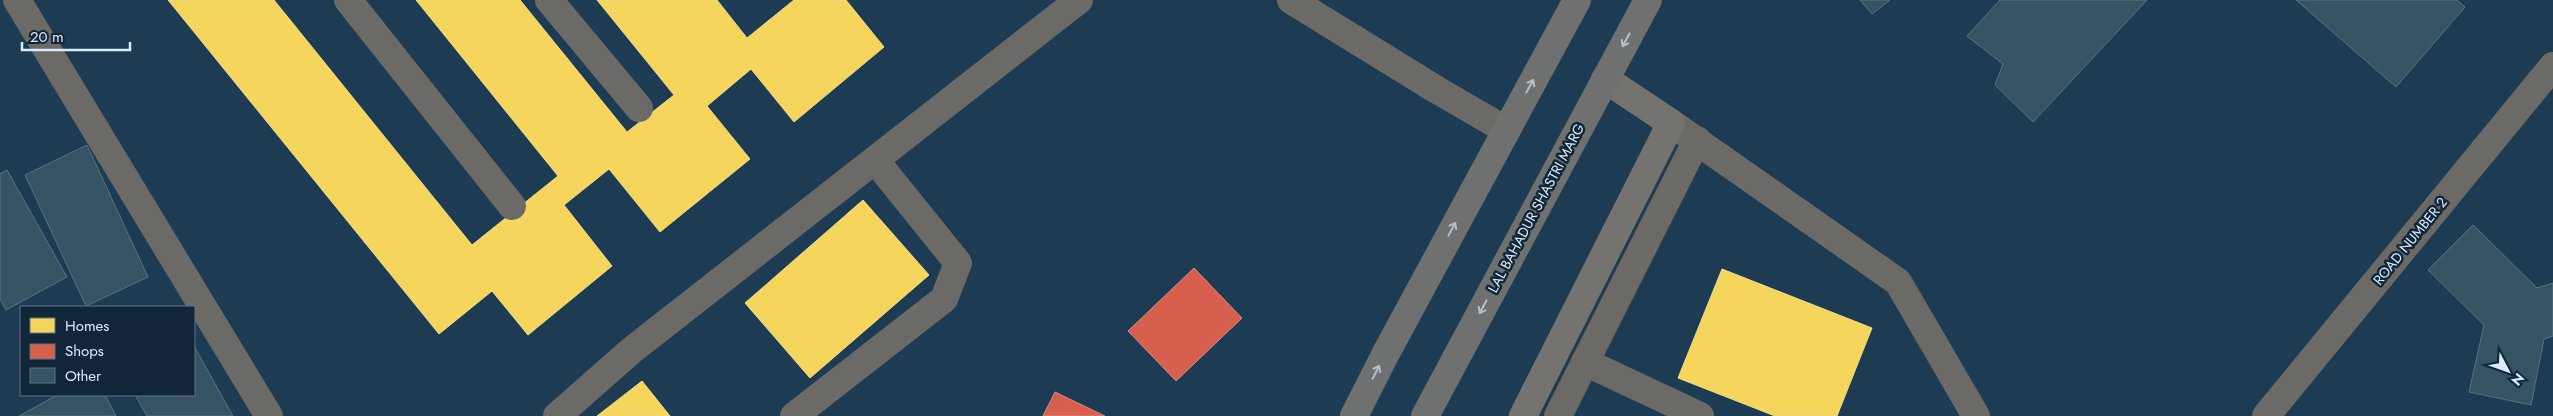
<svg xmlns="http://www.w3.org/2000/svg" width="2553" height="416" font-family="Jost,sans-serif">
<style>
.homes{fill:#f6d55c;stroke:#eedc8b}
.shops{fill:#d6604d;stroke:#d88a81}
.building{fill:#355362;stroke:#577484}
.lines{fill:none;stroke-linecap:round;stroke-linejoin:round}
.street{stroke:#6b6a67;stroke-width:28}
.secondary{stroke:#75736f;stroke-width:28}
.primary{stroke:#6f7170;stroke-width:28}
.oneway{stroke:#b5c0ca}
.labels{text-anchor:middle;dominant-baseline:central;stroke-width:5;stroke-linejoin:round;paint-order:stroke}
.street-label{font-size:14px;fill:#dbebfa;stroke:#112639}
</style>
<rect width="100%" height="100%" fill="#1d3c53"/>
<g class="homes">
<path d="M168,0H274L472,245L558,176L416,0H520L627,132L674,95L597,0H717L747,38L794,0H846L884,47L794,122L751,69L707,106L750,159L660,232L609,169L564,205L612,266L528,335L492,291L439,334Z"/>
<path d="M863,200L929,275L810,378L745,303Z"/>
<path d="M1722,269L1872,328L1837,416H1775L1678,378Z"/>
<path d="M642,381L670,416H597Z"/>
</g>
<g class="shops">
<path d="M1194,268L1242,318L1176,381L1128,331Z"/>
<path d="M1055,392L1105,416H1043Z"/>
</g>
<g class="building">
<path d="M1860,0H1890L1872,14Z"/>
<path d="M2000,0H2147L2033,122L1995,85L2003,64L1967,36Z"/>
<path d="M2296,0H2457L2465,7L2396,87Z"/>
<path d="M87,145L148,277L86,306L25,175Z"/>
<path d="M7,170L67,277L6,310L0,299V174Z"/>
<path d="M2473,225L2537,288L2553,283V336L2544,339L2531,405L2469,392L2484,325L2428,270Z"/>
<path d="M194,346L233,416H147L135,395H194Z"/>
<path d="M57,395H105L116,416H19Z"/>
</g>
<g class="lines">
<g class="street">
<path d="M17,0L269,416"/>
<path d="M348,0L512,206"/>
<path d="M549,0L639,108"/>
<path d="M1291,0L1437,90L1506,130"/>
<path d="M1671,123L1898,282L1976,416"/>
<path d="M1585,362L1700,416"/>
<path d="M557,416L632,350L1079,0"/>
<path d="M794,416L944,299L958,263L875,160"/>
<path d="M1558,416L1697,140"/>
<path d="M2266,416L2553,66"/>
</g>
<path class="secondary" d="M1523,416L1671,123L1605,79"/>
<g class="primary">
<path d="M1354,416L1386,353L1577,0"/>
<path d="M1425,416L1648,0"/>
</g>
</g>
<defs><path id="oneway-shaft" d="M-6 0H5M1.5-3L5.5 0L1.5 3" fill="none" stroke-width="1.6" stroke-linecap="round" stroke-linejoin="round" transform="scale(1.25)"/></defs>
<g class="oneway">
<use href="#oneway-shaft" transform="translate(1626 40) rotate(119)"/>
<use href="#oneway-shaft" transform="translate(1530 86) rotate(-61)"/>
<use href="#oneway-shaft" transform="translate(1452 229) rotate(-62)"/>
<use href="#oneway-shaft" transform="translate(1483 307) rotate(118)"/>
<use href="#oneway-shaft" transform="translate(1376 372) rotate(-63)"/>
</g>
<g class="labels">
<g class="street-label">
<text transform="translate(1536 208) rotate(-62)">LAL BAHADUR SHASTRI MARG</text>
<text transform="translate(2410 241) rotate(-51)">ROAD NUMBER 2</text>
</g>
</g>
<rect x="20" y="306" width="175" height="90" fill="#112639" stroke="#627586"/>
<rect x="30" y="318" width="25" height="15" fill="#f6d55c" stroke="#627586"/>
<text x="65" y="331" font-size="15" fill="#dbebfa">Homes</text>
<rect x="30" y="344" width="25" height="15" fill="#d6604d" stroke="#627586"/>
<text x="65" y="356" font-size="15" fill="#dbebfa">Shops</text>
<rect x="30" y="368" width="25" height="15" fill="#355362" stroke="#627586"/>
<text x="65" y="381" font-size="15" fill="#dbebfa">Other</text>
<g transform="translate(2508 371) rotate(131)" stroke="#112639" stroke-width="4" paint-order="stroke">
<path d="M0-4L9 19L0 12L-9 19Z" fill="#dbebfa"/>
<text y="-8" font-size="14" font-weight="bold" text-anchor="middle" fill="#dbebfa">N</text>
</g>
<path d="M22 42v8h108v-8" fill="none" stroke="#dbebfa" stroke-width="2.5"/>
<text x="30" y="42" font-size="15" fill="#dbebfa" stroke="#112639" stroke-width="4" paint-order="stroke">20 m</text>
</svg>
